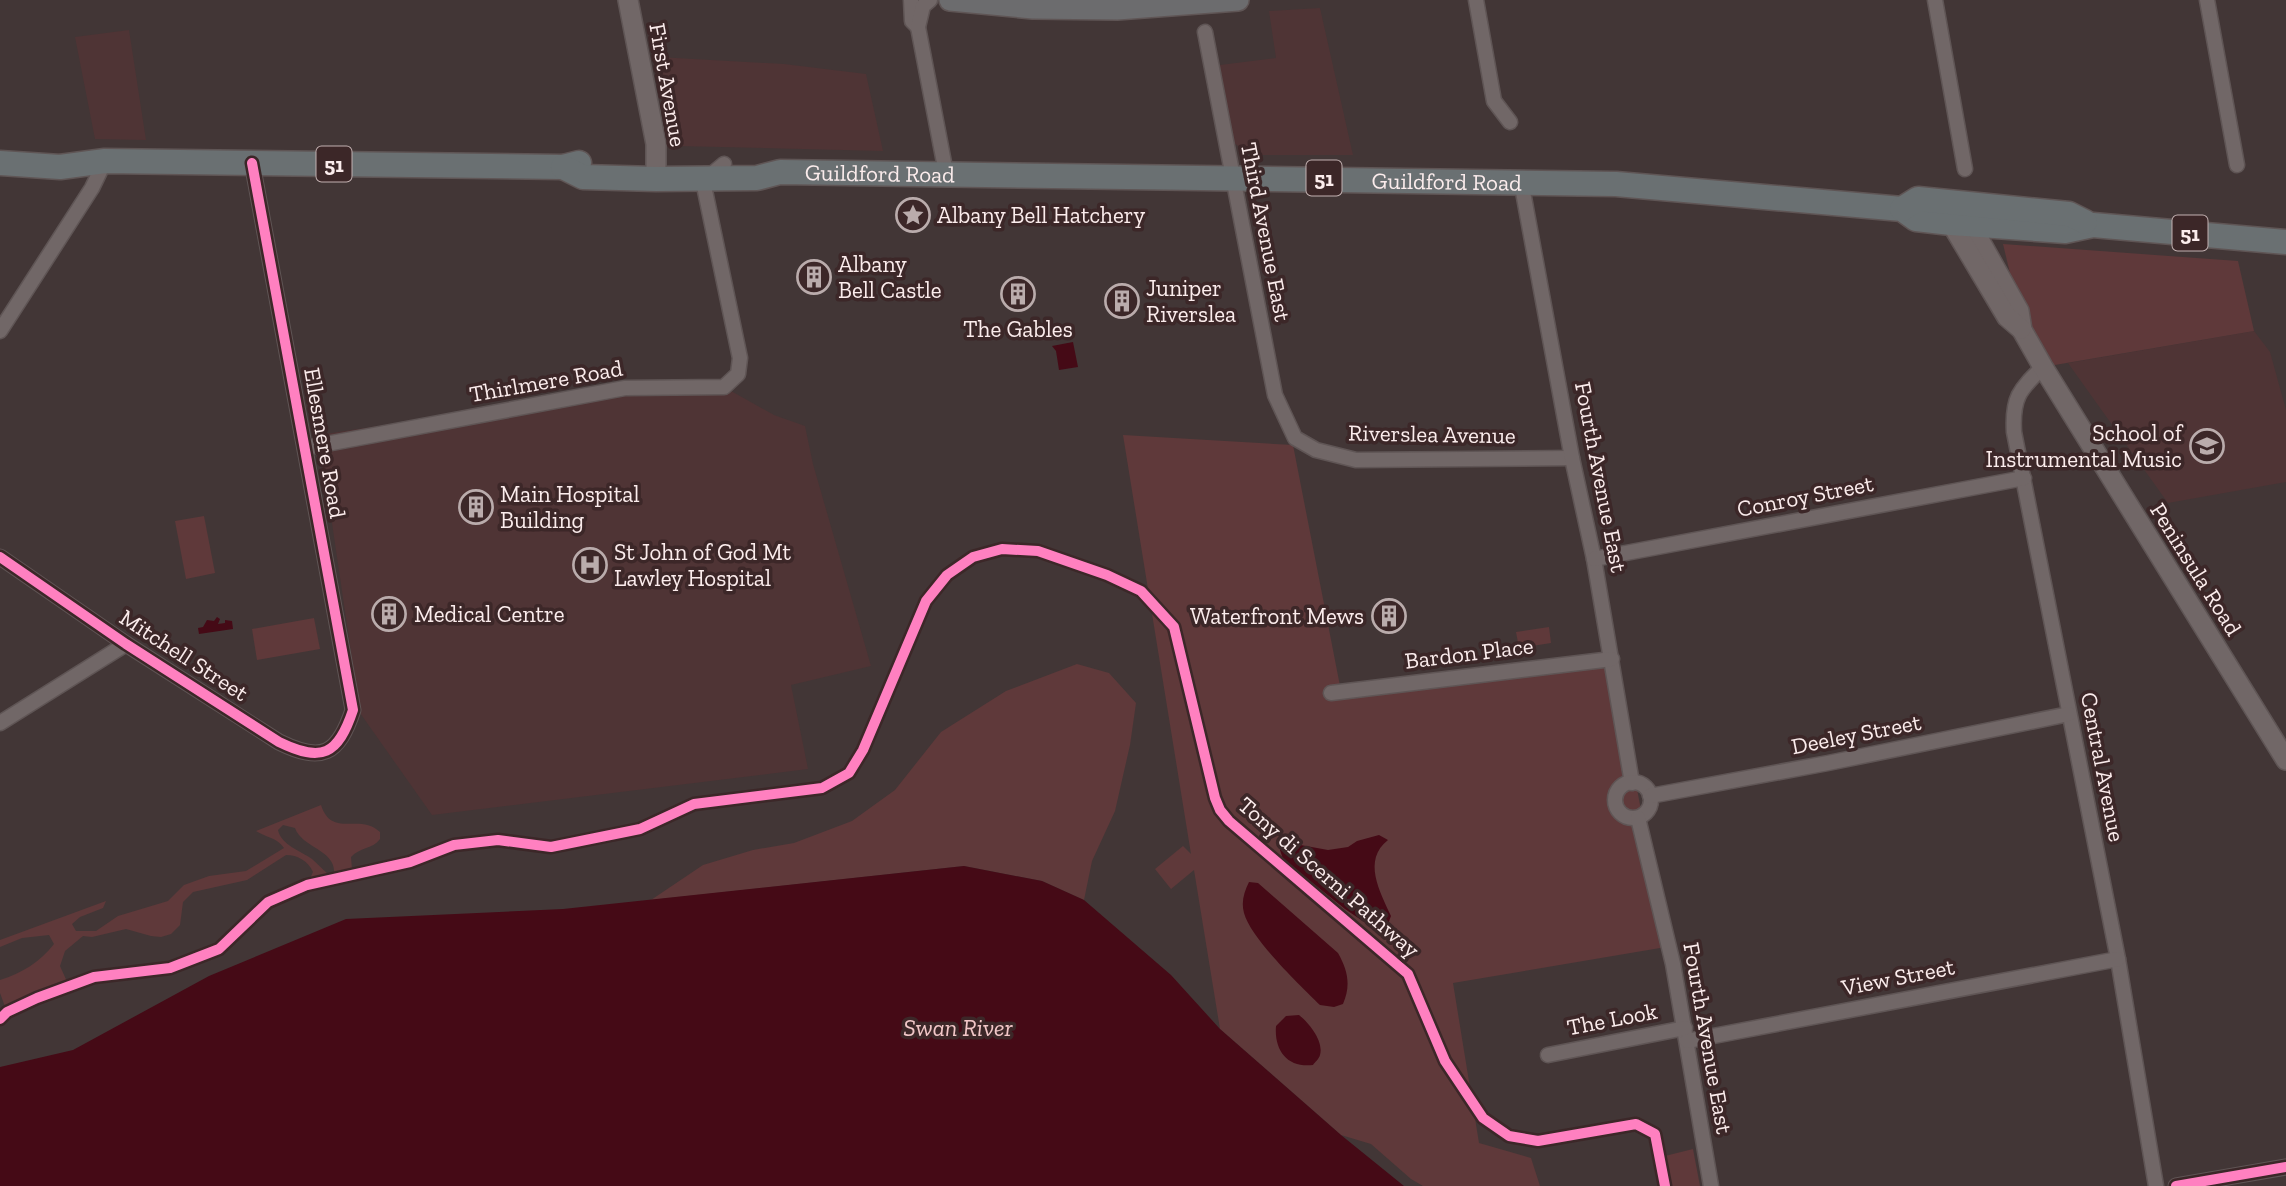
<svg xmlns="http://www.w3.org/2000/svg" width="2286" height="1186" font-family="'Zilla Slab',serif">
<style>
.built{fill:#4f3435}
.green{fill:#5f393a;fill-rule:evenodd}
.water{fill:#450a16}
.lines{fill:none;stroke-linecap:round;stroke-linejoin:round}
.street-casing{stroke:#5f5555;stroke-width:17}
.secondary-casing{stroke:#5f5555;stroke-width:22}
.primary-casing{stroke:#5f5555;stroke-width:24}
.highway-casing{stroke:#5f5555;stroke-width:27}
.street{stroke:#716767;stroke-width:14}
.secondary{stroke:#716767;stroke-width:19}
.primary{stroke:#6c6c6e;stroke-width:21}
.highway{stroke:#6a7072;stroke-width:24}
.cycleway-casing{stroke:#3c2728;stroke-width:15}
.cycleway{stroke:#ff80c0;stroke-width:10}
.labels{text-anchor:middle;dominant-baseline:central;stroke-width:7;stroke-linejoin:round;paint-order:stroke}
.shield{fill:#3c2728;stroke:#c2b1b1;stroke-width:2}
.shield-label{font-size:21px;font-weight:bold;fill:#fbecec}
.street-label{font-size:23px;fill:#fbecec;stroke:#3c2728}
.poi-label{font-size:23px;fill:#fbecec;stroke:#3c2728;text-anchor:start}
.water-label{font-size:24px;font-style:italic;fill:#f2c7c8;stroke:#3c2728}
</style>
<rect width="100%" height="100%" fill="#423636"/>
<g class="built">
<path d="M1320,8L1353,155H1251L1224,136L1212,66L1276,58L1269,11Z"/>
<path d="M129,30L146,140L95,139L75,37Z"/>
<path d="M658,57L784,64L866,74L883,151L677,146Z"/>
<path d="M2254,331L2270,352L2286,410V482L2168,503L2068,363Z"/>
<path d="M724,387L774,415L805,426L813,464L871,666L791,685L808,769L432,815L360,713L319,435L606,391Z"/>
</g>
<g class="green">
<path d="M2003,244L2238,261L2254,331L2043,367L2019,311Z"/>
<path d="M1123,435L1293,445L1341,691L1614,663L1666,947L1453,983L1479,1143L1531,1158L1540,1186H1423L1411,1179L1371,1144L1341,1135L1220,1029L1194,870L1171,889L1155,869L1183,846L1191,854Z"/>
<path d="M204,516L215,573L186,579L175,521Z"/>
<path d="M314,618L320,649L257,660L252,629Z"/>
<path d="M1549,627L1551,643L1519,648L1516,632Z"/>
<path d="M1077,664L1109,673L1136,703L1130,745L1115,811L1092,861L1084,900L1042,881L964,866L651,900L703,865L753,850L794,843L852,821L895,790L941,732L1006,691Z"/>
<path d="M321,805C332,839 360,812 380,832V839C373,849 360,847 351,857L352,869L357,874L307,885L313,872C308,861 298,855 286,855L247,880L193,892L183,902L180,925L171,934L161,937L151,936L126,929L92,937L83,936L65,951L60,966L69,986L7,1012L0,993V980C22,973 40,962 54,944L49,935L22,938L0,947V940L106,901L103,908L80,917L72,924L76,931H96L118,916L168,901L184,885L209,876L246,871L284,848C278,838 265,837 256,831ZM283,825L295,828C302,848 336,850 334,873L329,875C323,870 318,864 312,859C301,851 281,845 278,830Z"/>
<path d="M1693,1149L1700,1186H1667L1661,1157Z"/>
</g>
<g class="water">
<path d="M1073,342L1078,367L1059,370L1056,351L1052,346Z"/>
<path d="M217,617L220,619L218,624L225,623V620L232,621L233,629L199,634L198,628L203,627L207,620L214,621Z"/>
<path d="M1379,835L1388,840C1362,860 1380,892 1391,916L1386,929L1376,930L1345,909L1283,859L1280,850L1284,842L1328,850L1348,847L1357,841Z"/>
<path d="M964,866L1042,881L1084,900L1171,975L1220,1029L1341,1135L1404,1186H0V1067L73,1050L209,976L346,919L563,909Z"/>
<path d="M1249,882L1258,883L1338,953C1348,971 1351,985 1343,1004L1334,1007L1320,1005C1301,986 1251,939 1244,913C1241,902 1244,892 1249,882Z"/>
<path d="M1299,1015C1309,1023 1324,1041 1320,1055C1319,1059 1315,1062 1313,1065C1288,1068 1274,1051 1276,1026L1286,1016Z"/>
</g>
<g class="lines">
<g class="street-casing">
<g id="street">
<path d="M911,0L912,21L918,27"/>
<path d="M930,0L923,6L918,27L946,173"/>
<path d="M1476,0L1494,101L1510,122"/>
<path d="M1935,0L1965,169"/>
<path d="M2207,0L2237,165"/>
<path d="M1205,32L1275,395L1295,438L1316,450L1356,460L1572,458"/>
<path d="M1521,181L1572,458L1594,559L1632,783"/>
<path d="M0,331L92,188L105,161"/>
<path d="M2043,367C2019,390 2012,398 2014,432L2118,959L2156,1186"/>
<path d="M305,448L625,388L724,387L738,374L740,358L704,186L707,178L724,164"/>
<path d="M0,557L126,644L279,742C322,763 338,755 353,710L252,163"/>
<path d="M1594,559L2024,478"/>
<path d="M1331,693L1612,659"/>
<path d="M0,723L126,644"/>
<circle cx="1633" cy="800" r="18"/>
<path d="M1650,796L1828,763L2069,714"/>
<path d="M1638,818L1673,964L1711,1186"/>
<path d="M1687,1041L2118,959"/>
<path d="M1548,1055L1685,1028"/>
<path d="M2176,1186L2286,1167"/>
</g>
</g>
<g class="secondary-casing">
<g id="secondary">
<path d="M628,0L656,144V179"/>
<path d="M1966,216L2019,311L2022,330L2043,367L2286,760"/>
<path d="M1951,223L2007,317L2021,329"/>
</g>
</g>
<g class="primary-casing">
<path id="primary" d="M950,0L1033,8L1117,9L1238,0"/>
</g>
<g class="highway-casing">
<g id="highway">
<path d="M0,163L60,167L105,161L563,167L579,163"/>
<path id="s1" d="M563,167L583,177L656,179L757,178L780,172L1616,184L1902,209L1916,219L1951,223L2065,231L2093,225L2286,242"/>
<path d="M1902,209L1918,199L2069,214L2085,222"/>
</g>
</g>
<use href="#street" class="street"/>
<use href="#secondary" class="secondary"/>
<use href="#primary" class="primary"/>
<use href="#highway" class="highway"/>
<g class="cycleway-casing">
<g id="cycleway">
<path d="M0,557L126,644L279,742C322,763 338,755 353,710L252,163"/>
<path d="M0,1019L7,1012L37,998L94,977L170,968L219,949L268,902L307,885L410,862L454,845L498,840L551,847L640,829L694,804L822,788L849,773L863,750L926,601L947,575L973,557L1002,549L1038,551L1107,575L1141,591L1174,627L1215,798L1220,810L1229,821L1408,974L1445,1061L1483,1118L1509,1136L1538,1141L1636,1124L1655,1134L1665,1186"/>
<path d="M2176,1186L2286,1167"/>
</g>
</g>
<use href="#cycleway" class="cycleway"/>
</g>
<defs>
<g id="sight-ring" transform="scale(1.75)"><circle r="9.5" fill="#3c2728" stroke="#baacac" stroke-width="1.5"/><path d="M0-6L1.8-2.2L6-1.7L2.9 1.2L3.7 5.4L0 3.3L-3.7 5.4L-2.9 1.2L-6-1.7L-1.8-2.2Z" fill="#baacac"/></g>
<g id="building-ring" transform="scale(1.75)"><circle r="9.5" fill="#3c2728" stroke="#baacac" stroke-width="1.5"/><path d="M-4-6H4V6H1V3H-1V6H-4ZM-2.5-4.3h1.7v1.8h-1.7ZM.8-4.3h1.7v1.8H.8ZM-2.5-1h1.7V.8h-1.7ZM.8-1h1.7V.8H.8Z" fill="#baacac"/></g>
<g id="school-ring" transform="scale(1.75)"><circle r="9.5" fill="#3c2728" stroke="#baacac" stroke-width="1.5"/><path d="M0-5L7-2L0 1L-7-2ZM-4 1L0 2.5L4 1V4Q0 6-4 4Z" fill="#baacac"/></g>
<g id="hospital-ring" transform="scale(1.75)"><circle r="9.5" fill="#3c2728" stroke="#baacac" stroke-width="1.5"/><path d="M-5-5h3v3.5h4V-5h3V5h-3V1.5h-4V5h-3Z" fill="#baacac"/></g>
</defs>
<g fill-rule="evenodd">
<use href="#sight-ring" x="913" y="215"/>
<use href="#building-ring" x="814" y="277"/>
<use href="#building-ring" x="1018" y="294"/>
<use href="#building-ring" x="1122" y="301"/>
<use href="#school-ring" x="2207" y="446"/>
<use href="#building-ring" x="476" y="507"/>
<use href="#hospital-ring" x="590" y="565"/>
<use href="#building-ring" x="389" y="614"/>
<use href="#building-ring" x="1389" y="616"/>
</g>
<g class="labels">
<g class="shield">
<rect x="316.5" y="146.5" width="35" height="35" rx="5"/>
<rect x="1306.5" y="160.5" width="35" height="35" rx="5"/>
<rect x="2172.5" y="215.5" width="35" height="35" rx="5"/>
</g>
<g class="shield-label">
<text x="334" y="164">51</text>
<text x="1324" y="178">51</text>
<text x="2190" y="233">51</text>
</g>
<g class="street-label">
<text transform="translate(668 85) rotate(80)">First Avenue</text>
<text stroke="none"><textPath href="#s1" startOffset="320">Guildford Road</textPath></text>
<text stroke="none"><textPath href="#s1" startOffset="887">Guildford Road</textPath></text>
<text transform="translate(1266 232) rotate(79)">Third Avenue East</text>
<text transform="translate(546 381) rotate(-10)">Thirlmere Road</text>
<text transform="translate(1432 434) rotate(1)">Riverslea Avenue</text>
<text transform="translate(325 443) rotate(80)">Ellesmere Road</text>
<text transform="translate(1601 477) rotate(79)">Fourth Avenue East</text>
<text transform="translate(1805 496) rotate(-11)">Conroy Street</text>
<text transform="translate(2196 569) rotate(58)">Peninsula Road</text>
<text transform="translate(1469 653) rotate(-7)">Bardon Place</text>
<text transform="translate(184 655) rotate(33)">Mitchell Street</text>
<text transform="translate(1856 734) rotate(-11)">Deeley Street</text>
<text transform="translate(2103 767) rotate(79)">Central Avenue</text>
<text transform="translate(1329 877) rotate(41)">Tony di Scerni Pathway</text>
<text transform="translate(1898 977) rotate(-11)">View Street</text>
<text transform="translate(1612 1019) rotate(-11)">The Look</text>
<text transform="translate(1708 1038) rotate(80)">Fourth Avenue East</text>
</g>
<g class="poi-label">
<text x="937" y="215">Albany Bell Hatchery</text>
<text x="838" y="264">Albany<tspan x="838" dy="26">Bell Castle</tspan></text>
<text x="1146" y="288">Juniper<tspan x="1146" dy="26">Riverslea</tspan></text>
<text x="1018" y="329" text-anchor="middle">The Gables</text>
<text x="2182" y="433" text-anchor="end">School of<tspan x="2182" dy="26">Instrumental Music</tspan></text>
<text x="500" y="494">Main Hospital<tspan x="500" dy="26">Building</tspan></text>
<text x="614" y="552">St John of God Mt<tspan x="614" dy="26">Lawley Hospital</tspan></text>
<text x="414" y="614">Medical Centre</text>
<text x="1364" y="616" text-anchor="end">Waterfront Mews</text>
</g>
<g class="water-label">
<text x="958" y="1027">Swan River</text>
</g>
</g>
</svg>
